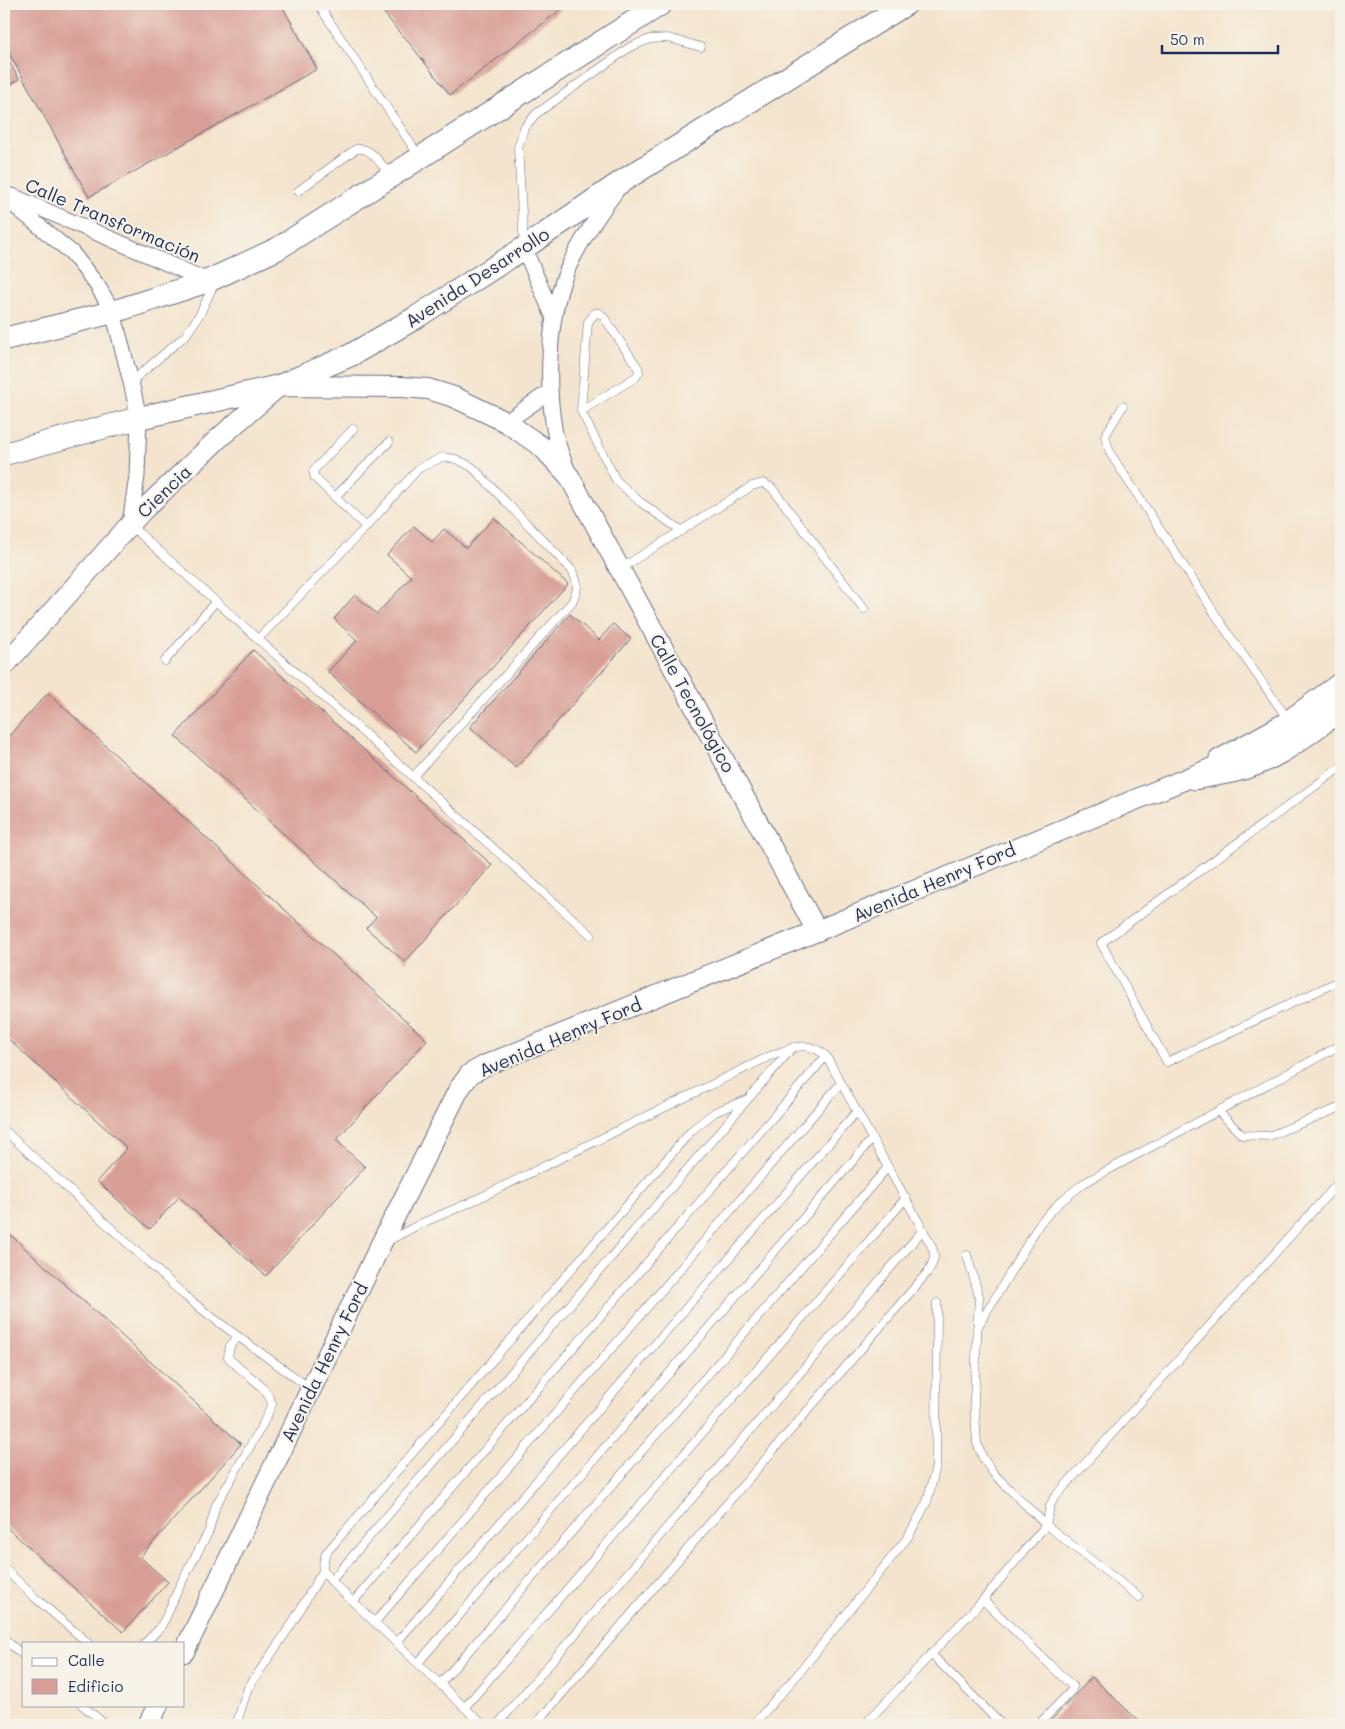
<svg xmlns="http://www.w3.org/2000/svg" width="1345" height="1729" font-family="Mali,sans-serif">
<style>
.building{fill:#d89e95}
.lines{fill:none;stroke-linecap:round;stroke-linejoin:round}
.service-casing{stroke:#676e85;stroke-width:9}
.minor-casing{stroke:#676e85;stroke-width:17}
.tertiary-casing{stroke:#676e85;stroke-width:22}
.secondary-casing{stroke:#676e85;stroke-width:24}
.service{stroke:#fff;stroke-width:8}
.minor{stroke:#fff;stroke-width:15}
.tertiary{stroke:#fff;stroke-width:20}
.secondary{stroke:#fff;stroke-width:22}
.labels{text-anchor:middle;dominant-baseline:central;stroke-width:4;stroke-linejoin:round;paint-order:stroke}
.street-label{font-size:18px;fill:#1b2f5e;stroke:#f7f3e8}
</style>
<rect width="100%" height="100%" fill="#f7f3e8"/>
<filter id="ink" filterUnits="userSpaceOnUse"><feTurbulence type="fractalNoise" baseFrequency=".02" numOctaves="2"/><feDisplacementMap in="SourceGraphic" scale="10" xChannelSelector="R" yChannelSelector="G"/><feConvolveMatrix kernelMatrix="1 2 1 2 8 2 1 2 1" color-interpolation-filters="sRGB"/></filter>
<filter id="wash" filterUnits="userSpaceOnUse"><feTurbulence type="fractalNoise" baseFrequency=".0096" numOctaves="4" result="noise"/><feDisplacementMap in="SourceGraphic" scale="20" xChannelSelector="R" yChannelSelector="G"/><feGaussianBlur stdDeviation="1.12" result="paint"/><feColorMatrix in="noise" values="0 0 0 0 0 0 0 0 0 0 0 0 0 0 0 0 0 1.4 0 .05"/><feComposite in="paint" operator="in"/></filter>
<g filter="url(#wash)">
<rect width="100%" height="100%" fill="#f4e4cd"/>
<g id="blocks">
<g class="building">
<path d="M4,4H281L317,69L89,197L4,44Z"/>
<path d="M377,4H568L450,95L404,36L403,37Z"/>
<path d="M4,53L19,79L4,89Z"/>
<path d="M494,518L568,584L416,752L328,672L357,640L334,619L355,595L377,614L411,577L387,555L414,526L432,542L444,529L466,548Z"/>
<path d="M570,614L599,640L613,624L631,639L516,768L470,727Z"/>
<path d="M253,650L492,865L405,962L366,928L376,917L175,736Z"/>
<path d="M48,693L427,1040L336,1140L365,1167L266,1276L179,1197L150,1229L97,1181L127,1148L4,1035V741Z"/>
<path d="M4,1229L241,1444L140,1557L168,1582L123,1632L4,1525Z"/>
<path d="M1092,1677L1143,1725H1047Z"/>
</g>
</g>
</g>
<g filter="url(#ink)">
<use href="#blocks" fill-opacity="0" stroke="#676e85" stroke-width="1"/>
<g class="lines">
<g class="service-casing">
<g id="service">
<path d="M318,4L419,156"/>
<path d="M298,191L356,149C372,147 380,163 389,174"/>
<path d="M524,245L518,148L524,128L536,114L630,47L650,39L668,38L701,47"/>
<path d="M131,382L186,335L200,314L214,284"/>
<path d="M1123,406L1105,436L1110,453L1227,632L1287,718"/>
<path d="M581,411L636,377L639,372L638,368L603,316L599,313H595L588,322L581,411L616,480L640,502L682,531"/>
<path d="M353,429L313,471L315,478L366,527"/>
<path d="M335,497L389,442"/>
<path d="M131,526L591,935"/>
<path d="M620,569L752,486L763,483L772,488L864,609"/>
<path d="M258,639L366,527L419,468L443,457L456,459L472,467L571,569C579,583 579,587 572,602L413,777"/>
<path d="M165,661L216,601"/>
<path d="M1341,767L1101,943L1167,1062L1341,980"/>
<path d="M1218,1111L1242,1135L1269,1136L1341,1107"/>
<path d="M4,1130L184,1295C225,1329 269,1358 311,1389"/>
<path d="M386,1242L422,1223L469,1203L770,1056C791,1048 807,1039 826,1056L923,1230"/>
<path d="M967,1255L979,1296L974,1400L977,1443L983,1458L993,1473L1046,1525L1139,1597"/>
<path d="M977,1328L1040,1223L1060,1202L1084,1183L1341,1045"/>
<path d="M4,1568L33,1596L88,1643"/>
<path d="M331,1581L793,1047"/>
<path d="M983,1600L1073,1687L1071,1691L1038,1725"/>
<path d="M353,1602L826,1056"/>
<path d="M375,1622L841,1083"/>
<path d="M4,1639L24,1656"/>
<path d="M145,1643L160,1628L166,1617L180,1585L209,1531L216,1505L263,1424L272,1404C266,1383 242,1374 228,1357L230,1346L238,1337"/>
<path d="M396,1643L857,1111"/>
<path d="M931,1654L1002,1725"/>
<path d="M418,1663L872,1139"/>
<path d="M440,1684L888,1167"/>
<path d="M82,1705L106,1725"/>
<path d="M465,1707L906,1198"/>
<path d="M236,1725L248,1688L291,1625L323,1571"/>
<path d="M483,1725L331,1581C322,1570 321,1568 326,1553L692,1130L715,1112L746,1100"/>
<path d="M497,1725L923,1230C933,1250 940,1253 927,1273L535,1725"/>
<path d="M753,1725L799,1673L908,1537L927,1502L936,1466L937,1303"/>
<path d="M864,1725L983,1600L1046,1525L1050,1506L1054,1498L1341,1180"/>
</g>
</g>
<g class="minor-casing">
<g id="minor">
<path d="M12,196L208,281"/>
<path d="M4,197L72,253L97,285L113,312L131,382L139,418L137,476L130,524"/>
<path d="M524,248L553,316"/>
<path d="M506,422L549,392"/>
<path d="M568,472C563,458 556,443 554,428C546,379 548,312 569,266C581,240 599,214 616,191"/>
<path d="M1217,758L1282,722L1341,679"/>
<path d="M1194,782C1209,779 1225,777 1240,773C1278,764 1310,736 1341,714"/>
</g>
</g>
<g class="tertiary-casing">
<g id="tertiary">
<path d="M4,666L142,511L218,439L279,386L402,387L428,389L454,397L506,422L542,447L569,476L817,931"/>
<path d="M184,1652L380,1246L459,1089L470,1074L486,1065L817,931L1256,750L1281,738L1341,696"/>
<path d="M148,1725L158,1705"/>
</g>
</g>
<g class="secondary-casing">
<g id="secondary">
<path d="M4,339L113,312L208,281L277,249L661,4"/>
<path d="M4,454L139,418L279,386L351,355L415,318L524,248L624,180L906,4"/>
</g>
</g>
<use href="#service" class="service"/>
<use href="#minor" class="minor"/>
<use href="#tertiary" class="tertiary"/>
<use href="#secondary" class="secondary"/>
</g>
</g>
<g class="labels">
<g class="street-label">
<text transform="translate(113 220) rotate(23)">Calle Transformación</text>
<text transform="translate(477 277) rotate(-33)">Avenida Desarrollo</text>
<text transform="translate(164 491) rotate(-44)">Ciencia</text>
<text transform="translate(693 703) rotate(61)">Calle Tecnológico</text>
<text transform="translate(934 882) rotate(-23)">Avenida Henry Ford</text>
<text transform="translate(560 1037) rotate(-23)">Avenida Henry Ford</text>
<text transform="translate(324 1362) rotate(-64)">Avenida Henry Ford</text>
</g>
</g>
<rect width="1345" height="1729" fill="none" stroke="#f7f3e8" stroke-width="20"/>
<rect x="22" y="1642" width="162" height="65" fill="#f7f3e8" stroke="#9fa5b1"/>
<rect x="32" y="1658" width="25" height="8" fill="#ffffff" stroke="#9fa5b1"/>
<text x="68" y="1666" font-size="15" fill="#1b2f5e">Calle</text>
<rect x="32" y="1679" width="25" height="15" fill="#d89e95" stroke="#9fa5b1"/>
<text x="68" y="1692" font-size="15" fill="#1b2f5e">Edificio</text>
<path d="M1162 45v8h116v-8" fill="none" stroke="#1b2f5e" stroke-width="2.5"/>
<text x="1170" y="45" font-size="15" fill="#1b2f5e" stroke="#f7f3e8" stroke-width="4" paint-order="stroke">50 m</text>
</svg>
